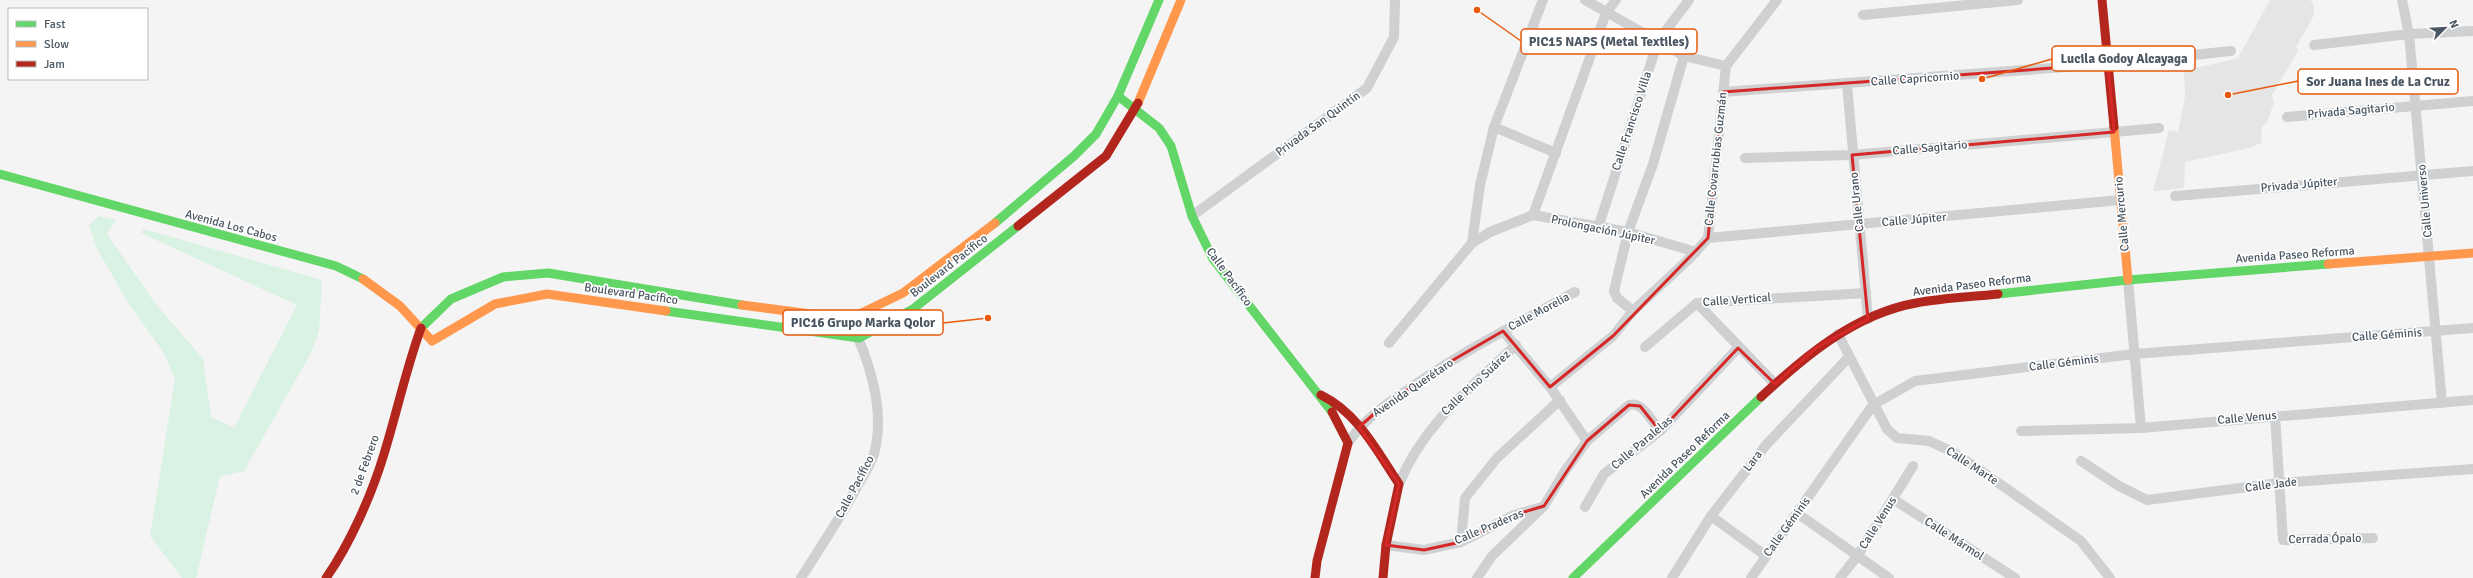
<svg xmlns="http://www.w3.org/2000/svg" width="2473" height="578" font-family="Signika,sans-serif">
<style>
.education{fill:#e6e5e6}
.green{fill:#d9f2e3}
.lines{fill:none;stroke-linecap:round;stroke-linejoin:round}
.street{stroke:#ced0d2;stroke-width:10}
.fast{stroke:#63d668;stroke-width:9}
.slow{stroke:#ff974d;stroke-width:9}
.jam{stroke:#b3261e;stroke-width:9}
.marked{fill:none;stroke:#d62828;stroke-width:3;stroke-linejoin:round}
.labels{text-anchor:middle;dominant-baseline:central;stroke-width:3.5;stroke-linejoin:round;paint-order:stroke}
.street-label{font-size:12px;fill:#4a5661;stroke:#fff}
.leader{fill:none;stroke:#e8590c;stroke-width:1.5}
.callout-dot{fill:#e8590c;stroke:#fff;stroke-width:1.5}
.callout{fill:#fff;stroke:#e8590c;stroke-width:1.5}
.callout-label{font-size:13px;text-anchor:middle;font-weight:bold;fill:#4a5661}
</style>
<rect width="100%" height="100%" fill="#f4f4f4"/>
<path class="education" d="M2270,0H2310L2313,3L2314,15L2296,47L2298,51L2272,95L2274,103L2267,122L2262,127L2261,143L2249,148L2185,162L2184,188L2153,191L2169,130L2178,132L2185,96L2184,71L2238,58Z"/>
<path class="green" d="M99,216L116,220L107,234L155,303L203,359L211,417L234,428L297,305L141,233L144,229L322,280L319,331L311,353L244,471L220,476L196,578H182L150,536L175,379L164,353L129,304L96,247L89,225Z"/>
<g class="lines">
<g class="street">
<path d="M1585,0L1684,56L1726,66"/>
<path d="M2402,0L2409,34L2442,403"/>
<path d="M1863,15L2018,0"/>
<path d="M2314,45L2409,34L2473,31"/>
<path d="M1847,84L1868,319"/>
<path d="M1723,92L2108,64L2231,51"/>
<path d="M2287,117L2473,101"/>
<path d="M1494,127L1556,153"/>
<path d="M1745,158L1852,155L2159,128"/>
<path d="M2175,196L2473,171"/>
<path d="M1533,215L1628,232L1696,252"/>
<path d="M1192,216L1367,88L1394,37L1395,0"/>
<path d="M1598,228L1658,41L1689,0"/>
<path d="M1708,238L2120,200"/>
<path d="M1472,243L1480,185L1494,127L1543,0"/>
<path d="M2128,280L2141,428"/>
<path d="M1697,303L1866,293"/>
<path d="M1697,303L1775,384"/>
<path d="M1633,311L1617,298L1614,291L1628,232L1653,164L1684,56"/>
<path d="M1503,331L1550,387L1587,441"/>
<path d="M1838,334L1887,429L1897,438L1929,441L1951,451L1980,470L2081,541L2110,578"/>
<path d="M1389,343L1472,243L1490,232L1533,215L1606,13L1616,0"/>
<path d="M1645,347L1697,303"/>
<path d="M1550,387L1613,336L1633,311L1691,257L1708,238L1726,66L1777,0"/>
<path d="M2275,416L2283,540L2373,538"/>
<path d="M2021,431L2141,428L2473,400"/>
<path d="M1348,443C1366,416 1392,400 1419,382C1469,348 1522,321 1575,292"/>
<path d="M2081,461L2119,486L2147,500L2279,483L2473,469"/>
<path d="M1399,484C1423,425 1470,388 1516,345"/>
<path d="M1893,499L2015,578"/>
<path d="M1585,507L1604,474L1660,431L1738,348"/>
<path d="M1797,513L1889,578"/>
<path d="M1711,516L1766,556"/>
<path d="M1461,542L1465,498L1497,458L1560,400"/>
<path d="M1386,545L1424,550L1461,542L1514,515L1542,507"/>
<path d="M801,578C820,548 840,518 857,487C863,476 870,466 874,454C886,410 869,358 849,319"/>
<path d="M1477,578L1492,556L1544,506L1565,471L1587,441L1629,405C1643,401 1652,422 1660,431"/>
<path d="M1672,578L1711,516L1766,445L1849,357"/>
<path d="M1751,578L1873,405L1915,381L2134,354L2473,328"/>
<path d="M1840,578L1858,555L1913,466"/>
</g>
<g class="fast">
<path d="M1118,96L1159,128L1171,146L1192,216L1213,259L1332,412"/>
<path d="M0,174L336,266L363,279"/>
<path d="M995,223L1074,156L1096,134L1118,96L1159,0"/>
<path d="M1998,294L2128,280L2328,264"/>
<path d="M666,311L859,338L913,309L1018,226"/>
<path d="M421,328L451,299L503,277L548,273L742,305"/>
<path d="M1573,578L1761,397"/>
</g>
<g class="slow">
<path d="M1138,103L1181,0"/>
<path d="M2114,127L2128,280"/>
<path d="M2328,264L2473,253"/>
<path d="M363,279L400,306L432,341L495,304L547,294L666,311"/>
<path d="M742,305L849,319L903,293L995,223"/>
</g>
<g class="jam">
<path d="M2102,0L2114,127"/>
<path d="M1018,226L1106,156L1138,103"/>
<path d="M1321,395C1358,413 1377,451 1399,484L1386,545L1383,578"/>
<path d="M1761,397C1805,356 1855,314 1916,303C1943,298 1971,297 1998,294"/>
<path d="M326,578C350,544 372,494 384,454C397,412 406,369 421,328"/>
<path d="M1315,578L1317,561L1348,443L1332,412"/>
</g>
</g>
<path class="marked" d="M2108,64L2114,132L1852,155L1868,319L1816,348L1775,384L1738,348L1660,431L1640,406L1629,405L1587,441L1544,506L1514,515L1461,542L1424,550L1386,545L1399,484L1359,427L1382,407L1441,367L1503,331L1550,387L1613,336L1708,238L1723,92Z"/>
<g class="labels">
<g class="street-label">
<text transform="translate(1915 79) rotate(-4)">Calle Capricornio</text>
<text transform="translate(2351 111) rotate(-5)">Privada Sagitario</text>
<text transform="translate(1632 121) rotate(-72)">Calle Francisco Villa</text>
<text transform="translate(1318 124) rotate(-36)">Privada San Quintín</text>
<text transform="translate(1930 148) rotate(-5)">Calle Sagitario</text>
<text transform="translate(1716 159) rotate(-84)">Calle Covarrubias Guzmán</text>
<text transform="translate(2299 185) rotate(-5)">Privada Júpiter</text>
<text transform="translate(2425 201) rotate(-95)">Calle Universo</text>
<text transform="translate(1857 202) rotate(-96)">Calle Urano</text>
<text transform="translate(2122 214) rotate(-95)">Calle Mercurio</text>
<text transform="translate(1914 220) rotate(-5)">Calle Júpiter</text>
<text transform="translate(231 226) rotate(15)">Avenida Los Cabos</text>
<text transform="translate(1603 230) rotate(12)">Prolongación Júpiter</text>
<text transform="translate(2295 255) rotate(-4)">Avenida Paseo Reforma</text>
<text transform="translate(949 266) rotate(-38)">Boulevard Pacífico</text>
<text transform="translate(1229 277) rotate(54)">Calle Pacífico</text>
<text transform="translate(1972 285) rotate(-7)">Avenida Paseo Reforma</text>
<text transform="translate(631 294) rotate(8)">Boulevard Pacífico</text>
<text transform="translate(1737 300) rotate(-4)">Calle Vertical</text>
<text transform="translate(1539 312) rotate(-28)">Calle Morelia</text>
<text transform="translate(2387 335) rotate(-4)">Calle Géminis</text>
<text transform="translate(2064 363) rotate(-7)">Calle Géminis</text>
<text transform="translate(1476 383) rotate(-43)">Calle Pino Suárez</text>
<text transform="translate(1413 388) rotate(-34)">Avenida Querétaro</text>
<text transform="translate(2247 418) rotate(-5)">Calle Venus</text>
<text transform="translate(1642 443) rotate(-40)">Calle Paralelas</text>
<text transform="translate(1685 455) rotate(-44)">Avenida Paseo Reforma</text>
<text transform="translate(1753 461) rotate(-53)">Lara</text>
<text transform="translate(365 465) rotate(-70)">2 de Febrero</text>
<text transform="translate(1972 466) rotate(33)">Calle Marte</text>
<text transform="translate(2271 485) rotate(-7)">Calle Jade</text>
<text transform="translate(855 487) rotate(-62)">Calle Pacífico</text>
<text transform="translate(1878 523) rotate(-58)">Calle Venus</text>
<text transform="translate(1489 527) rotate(-23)">Calle Praderas</text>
<text transform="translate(1787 527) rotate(-54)">Calle Géminis</text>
<text transform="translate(1954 539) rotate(33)">Calle Mármol</text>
<text transform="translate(2325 539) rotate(-1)">Cerrada Ópalo</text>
</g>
</g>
<path class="leader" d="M1477 10L1521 41M1982 79L2052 59M2228 95L2298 81M988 318L943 323"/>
<g class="callout-dot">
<circle cx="1477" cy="10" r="4"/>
<circle cx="1982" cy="79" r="4"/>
<circle cx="2228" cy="95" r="4"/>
<circle cx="988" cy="318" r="4"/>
</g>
<g class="callout">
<rect x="1521" y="29" width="176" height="25" rx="4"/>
<rect x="2052" y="46" width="143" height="25" rx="4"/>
<rect x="2298" y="69" width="160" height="25" rx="4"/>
<rect x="783" y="310" width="160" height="25" rx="4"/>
</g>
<g class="callout-label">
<text x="1609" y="46">PIC15 NAPS (Metal Textiles)</text>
<text x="2124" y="63">Lucila Godoy Alcayaga</text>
<text x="2378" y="86">Sor Juana Ines de La Cruz</text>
<text x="863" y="327">PIC16 Grupo Marka Qolor</text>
</g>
<rect x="8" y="8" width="140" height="72" fill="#ffffff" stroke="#b7bbc0"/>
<rect x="16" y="21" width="20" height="6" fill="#63d668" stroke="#b7bbc0"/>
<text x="44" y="28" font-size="12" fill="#4a5661">Fast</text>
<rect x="16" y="41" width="20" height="6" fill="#ff974d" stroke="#b7bbc0"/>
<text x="44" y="48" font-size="12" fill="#4a5661">Slow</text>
<rect x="16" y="61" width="20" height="6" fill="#b3261e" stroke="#b7bbc0"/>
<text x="44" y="68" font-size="12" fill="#4a5661">Jam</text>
<g transform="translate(2445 28) rotate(66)" stroke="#ffffff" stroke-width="3" paint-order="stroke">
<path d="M0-3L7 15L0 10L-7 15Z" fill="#4a5661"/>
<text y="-6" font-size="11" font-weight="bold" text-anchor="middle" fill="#4a5661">N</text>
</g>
</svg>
